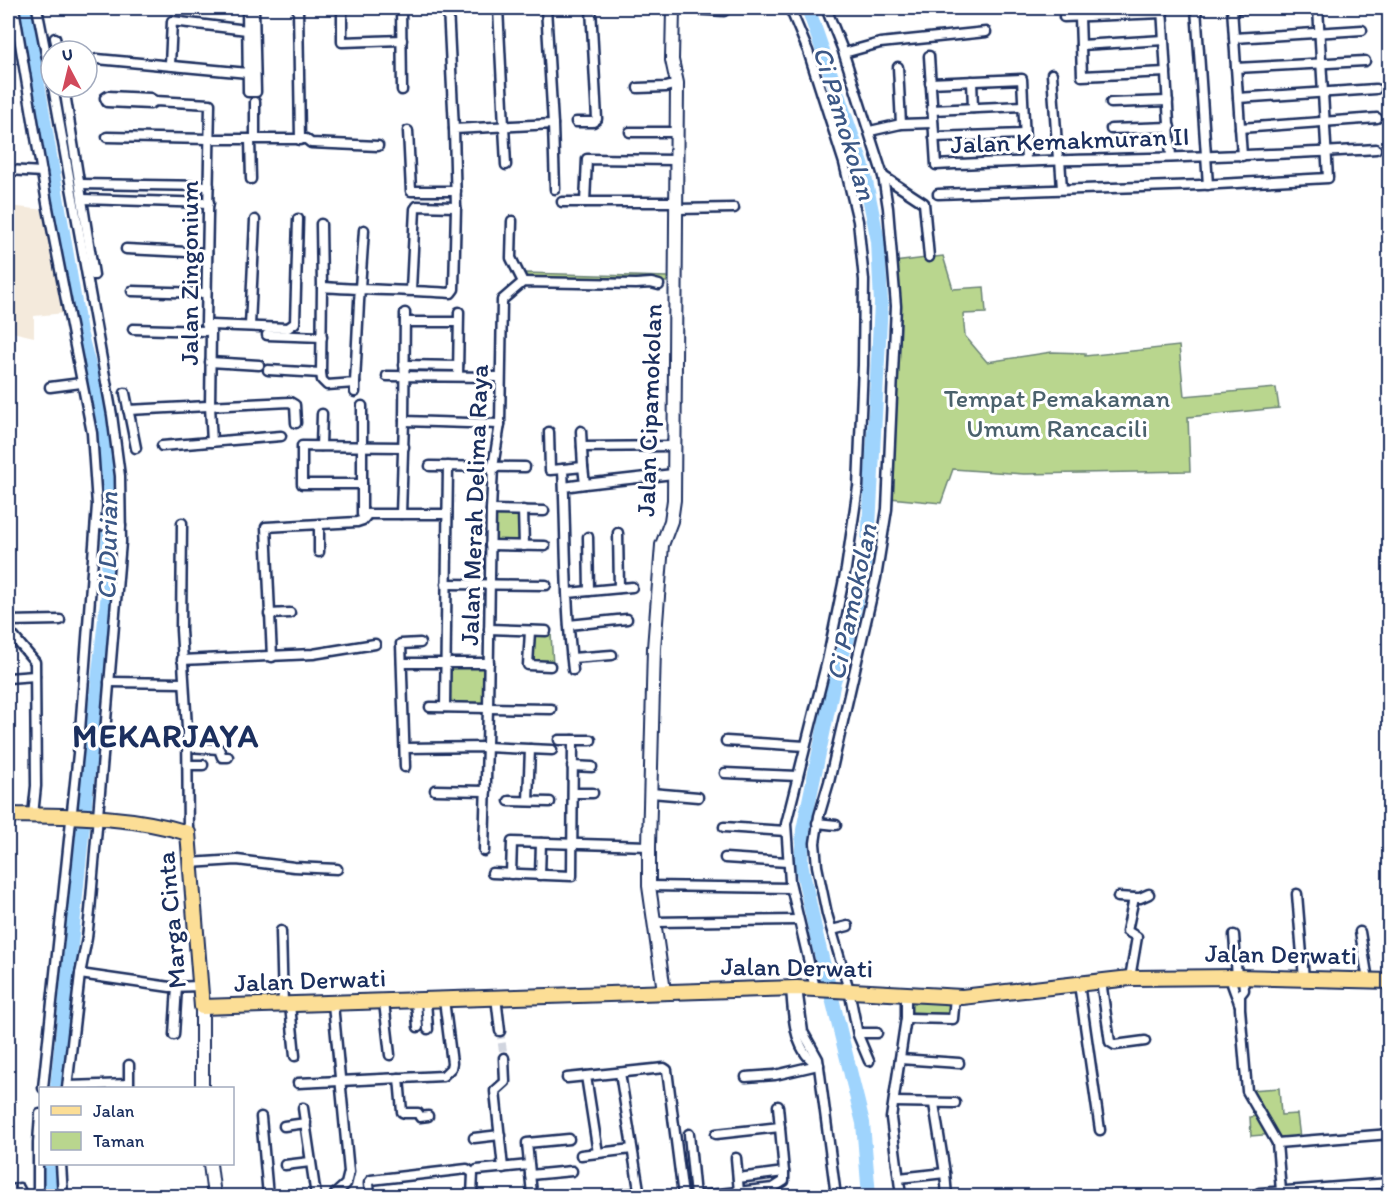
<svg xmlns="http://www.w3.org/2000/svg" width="1397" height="1204" font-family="Itim,sans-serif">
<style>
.built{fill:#f4eadc}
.green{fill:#b9d68e;stroke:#6a8276;stroke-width:1.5}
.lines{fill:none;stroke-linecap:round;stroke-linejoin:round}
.river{stroke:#9fd4fd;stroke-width:14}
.street-tunnel{stroke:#d1d5df;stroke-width:8;stroke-dasharray:8 4;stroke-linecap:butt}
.street-casing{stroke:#1b2f5e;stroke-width:13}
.secondary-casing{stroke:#1b2f5e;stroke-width:16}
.primary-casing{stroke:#1b2f5e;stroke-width:18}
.street{stroke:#fff;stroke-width:8}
.secondary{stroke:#fff;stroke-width:12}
.primary{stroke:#fcde96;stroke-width:14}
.labels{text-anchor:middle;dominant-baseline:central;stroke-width:6;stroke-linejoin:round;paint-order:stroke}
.street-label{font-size:26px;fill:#1b2f5e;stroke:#fff}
.park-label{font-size:26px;fill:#4a616c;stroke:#fff}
.water-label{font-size:27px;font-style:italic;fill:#3c5886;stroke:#fff}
.district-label{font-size:32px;font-weight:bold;letter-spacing:1.5px;fill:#1b2f5e;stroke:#fff}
</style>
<rect width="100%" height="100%" fill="#fff"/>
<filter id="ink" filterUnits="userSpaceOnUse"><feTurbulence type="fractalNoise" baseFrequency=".0167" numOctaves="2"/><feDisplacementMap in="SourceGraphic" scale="12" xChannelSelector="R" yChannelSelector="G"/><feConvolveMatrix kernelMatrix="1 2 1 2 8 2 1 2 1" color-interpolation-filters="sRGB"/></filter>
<g filter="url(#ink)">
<path class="built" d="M8,206L46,210L65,313L34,316V337L8,331Z"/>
<g class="green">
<path d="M943,256L953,289L984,287L986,313L963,314L965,336L987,362L1052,352L1085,353V356L1179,346L1184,396L1276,388L1279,408L1188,417L1190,471L1024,474L953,469L941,503L890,498L894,262Z"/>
<path d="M525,273L667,277V282L525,278Z"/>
<path d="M493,512H521L520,543L493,542Z"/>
<path d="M532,634H551L553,665L532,664Z"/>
<path d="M447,665H486V706L446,705Z"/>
<path d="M910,1000L952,1003L951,1014L909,1012Z"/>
<path d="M1279,1088L1281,1115L1297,1114L1300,1138L1279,1140L1275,1134L1251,1136L1250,1117L1257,1116L1262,1109L1251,1090Z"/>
</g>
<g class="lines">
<g class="river">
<path d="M25,8L80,332L97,395L109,479L108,593L92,733L57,1088"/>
<path d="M808,8L863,167L878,241L881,303L868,546L848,638L834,681L803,830L801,863L817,938L863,1123L869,1196"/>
<path d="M49,1196L51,1164"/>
</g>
<path class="street-tunnel" d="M500,1031L504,1058"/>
<g class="street-casing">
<g id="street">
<path d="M14,8L47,203L92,433L97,505L79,744L43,1088"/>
<path d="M37,8L51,79"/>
<path d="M247,8L248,92H256L254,8"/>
<path d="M298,8L300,140"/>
<path d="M342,8V42L402,40"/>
<path d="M401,8L402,90"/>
<path d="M448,8L454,129"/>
<path d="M498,8L506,165"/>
<path d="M546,8L553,124"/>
<path d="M673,8L724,11"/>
<path d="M790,8L808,51L844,163L858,221L864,280L863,365L858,487L846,569L827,661L786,824L790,882L815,988"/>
<path d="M826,8L842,48L883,176L888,208L896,306L887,509L876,578L829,782L819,816L815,843L817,866L827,914L849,990L858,1035L869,1061"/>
<path d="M1162,8L1171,157"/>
<path d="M1196,8L1208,185"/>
<path d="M1232,8L1242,156"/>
<path d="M1232,8H1248"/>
<path d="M1064,17L1163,13"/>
<path d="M1080,17L1082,76L1166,72"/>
<path d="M55,38L58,51"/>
<path d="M1234,38L1362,30"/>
<path d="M1081,45L1164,40"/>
<path d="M844,53L880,43L986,32"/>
<path d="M929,56L936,165C1083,158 1230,158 1376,149"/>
<path d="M97,59L248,73"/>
<path d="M170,65L172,21L247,30"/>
<path d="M898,67L901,124"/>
<path d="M1236,68L1365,61"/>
<path d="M1052,74L1058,159"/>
<path d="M972,81L973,108"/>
<path d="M930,83L1022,79L1026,161"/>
<path d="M53,87L112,415L120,476L121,542L90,911L87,938L80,974L67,1088"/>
<path d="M64,87L94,275"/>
<path d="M638,88L666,87L677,84"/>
<path d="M1238,98L1376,89"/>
<path d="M155,101L150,98L108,96L105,98L107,102L150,104L155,101L210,104L206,324L211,331L210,406L212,442"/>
<path d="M1111,103L1168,101"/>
<path d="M932,110L1023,106"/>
<path d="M576,122H593L597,119L591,8"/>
<path d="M1240,128L1377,118"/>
<path d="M1111,129L1170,127"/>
<path d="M408,131L411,191H456"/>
<path d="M870,131L901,124L933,123"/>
<path d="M630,132H677"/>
<path d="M107,137L209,139H306L311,143L378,146"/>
<path d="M934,137L1024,134"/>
<path d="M250,139L251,179"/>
<path d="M255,139V102"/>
<path d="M1060,159L1062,189"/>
<path d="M8,170L42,172"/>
<path d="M883,176L924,203L929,257"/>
<path d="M80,184L209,186"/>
<path d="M938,194L1200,185L1328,178L1318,8"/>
<path d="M82,199L209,203"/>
<path d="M562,202H676"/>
<path d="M585,202L587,159L676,160"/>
<path d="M676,209L734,208"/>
<path d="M512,221L511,258L523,282"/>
<path d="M321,224L322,287"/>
<path d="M364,230L359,302L355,383L327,385L322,380L321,373L322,287C365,290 408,290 451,293L454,289L456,207L454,129L553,124L555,189"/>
<path d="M126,249L207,253"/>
<path d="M411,290L415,209L417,206L456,207"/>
<path d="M132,291L206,293"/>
<path d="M405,322H458"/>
<path d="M250,326L255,220"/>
<path d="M133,329L206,331L211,325L288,328L295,323L298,219"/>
<path d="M267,335L322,337"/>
<path d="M210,362L259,365"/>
<path d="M404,365L458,366"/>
<path d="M268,370L321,373"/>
<path d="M387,376L500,377"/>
<path d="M458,376L459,312"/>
<path d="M355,383V392"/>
<path d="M50,387L81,383"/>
<path d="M125,393L136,448"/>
<path d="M362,406V514H447"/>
<path d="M128,410L290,402L295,405L296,423"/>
<path d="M404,421L500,424"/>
<path d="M581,431L583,467"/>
<path d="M549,432L550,470L563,469"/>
<path d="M162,446L281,436"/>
<path d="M321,446L322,414"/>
<path d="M582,447L673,446"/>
<path d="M430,466L525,467"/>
<path d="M362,484H302V446L404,447"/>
<path d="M585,484L673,474"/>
<path d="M564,487L585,484L583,467L563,469C566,536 565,604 573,670"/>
<path d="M491,510L544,511"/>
<path d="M523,510L524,546"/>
<path d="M401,514L404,421L405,313"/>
<path d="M182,523L181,630L187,728L188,833"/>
<path d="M319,524V552"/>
<path d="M96,525L121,526"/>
<path d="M618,533L619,588"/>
<path d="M588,537L589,591"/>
<path d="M490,545L545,546"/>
<path d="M446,584L546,585"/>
<path d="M568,593L632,587"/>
<path d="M269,614L290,613"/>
<path d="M8,621L60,620"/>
<path d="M569,625L627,619"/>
<path d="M489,629L546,631"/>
<path d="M8,630L35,662L36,786L33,815"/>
<path d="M530,631L528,665L550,666"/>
<path d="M272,657L266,527L357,522L363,520L368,514"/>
<path d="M572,658L612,655"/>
<path d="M182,660L313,654L375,644"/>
<path d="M402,663H489"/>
<path d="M8,678L35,676"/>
<path d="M109,682L183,683"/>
<path d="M430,707L551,709"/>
<path d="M445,707L448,466"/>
<path d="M559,740H591"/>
<path d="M726,741L805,746"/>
<path d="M187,747L219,749L222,757H228"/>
<path d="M405,748L487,747L552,750"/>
<path d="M188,765H203"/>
<path d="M572,766L592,767"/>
<path d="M405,767L401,644L420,643"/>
<path d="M725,773L798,776"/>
<path d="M435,790L486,791"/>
<path d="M574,793H593"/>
<path d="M651,793L698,797"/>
<path d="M509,801L550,802"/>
<path d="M528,801L530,749"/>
<path d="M817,823L836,825"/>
<path d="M724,827L786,831"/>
<path d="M484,851L488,708L491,510L493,467L500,424L502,300L523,282L636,284L651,283L659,285"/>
<path d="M725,858L788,862"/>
<path d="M189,863L237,860L294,867L337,869"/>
<path d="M492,873L572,876L573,740"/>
<path d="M511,874L512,842L649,846"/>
<path d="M540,875L541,843"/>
<path d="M649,886L791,888"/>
<path d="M1297,894L1304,979"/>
<path d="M1118,897L1134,898"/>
<path d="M654,922L798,920"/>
<path d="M832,930L848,926"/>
<path d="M281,931L283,1005"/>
<path d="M1360,932L1368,980"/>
<path d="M1234,935L1237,977"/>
<path d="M80,974L170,987L200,986"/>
<path d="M1231,977C1232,990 1236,992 1239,1003"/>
<path d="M1243,977L1244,990L1240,995V1009L1247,1091L1277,1143L1281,1191"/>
<path d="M1130,978L1137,937L1127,931L1134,898H1140L1149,894"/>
<path d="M1101,981L1110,1042L1115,1045L1145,1041"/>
<path d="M1079,984L1100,1130"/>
<path d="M791,988C793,1012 793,1053 819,1065"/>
<path d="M797,988L803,1032L818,1059L836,1196"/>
<path d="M496,997L500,1031"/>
<path d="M416,1001L418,1027"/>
<path d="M426,1001L428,1029"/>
<path d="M384,1002L390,1055"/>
<path d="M333,1004L349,1172L346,1184L335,1194L336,1196"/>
<path d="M290,1005L295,1056"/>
<path d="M906,1018L953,1019L955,997"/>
<path d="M858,1033H877"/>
<path d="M174,1035L177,986"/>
<path d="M900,1059L959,1063"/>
<path d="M620,1073L640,1196"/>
<path d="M586,1076L598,1153"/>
<path d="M746,1077L775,1075L818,1065"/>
<path d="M399,1078L402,1112L405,1113H418L420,1117L428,1116"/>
<path d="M567,1078L664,1068L667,1070L683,1196"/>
<path d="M298,1083L443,1076L451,1068L452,1063L444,1000"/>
<path d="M68,1086L129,1084V1065"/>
<path d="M894,1102L955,1103"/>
<path d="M303,1108L316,1196"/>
<path d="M261,1117L268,1196"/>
<path d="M284,1126L306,1123"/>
<path d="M689,1134L695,1196"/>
<path d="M716,1134L780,1127"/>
<path d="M474,1138L500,1135"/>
<path d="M1277,1143L1390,1134"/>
<path d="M581,1155L632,1149"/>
<path d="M736,1158L739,1192"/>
<path d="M61,1164L63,1196"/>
<path d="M285,1165L310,1162"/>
<path d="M503,1168L495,1091L505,1082L504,1058"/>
<path d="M477,1170L529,1165"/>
<path d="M945,1173L947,1196"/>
<path d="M530,1175L572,1171"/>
<path d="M738,1178L784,1172L778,1106"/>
<path d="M899,1178L945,1173L934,1104"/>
<path d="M8,1191L19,1188L23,1196"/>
<path d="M1259,1193L1390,1183"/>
<path d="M532,1194L527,1143L569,1139"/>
<path d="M38,1196V1143L40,1114"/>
<path d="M370,1196L369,1183L371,1180L467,1169L473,1173L472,1196"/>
<path d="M605,1196L639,1193"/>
<path d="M700,1196L773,1188L784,1181V1172"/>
<path d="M901,1196L891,1118L906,1018V994"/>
</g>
</g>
<g class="secondary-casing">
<g id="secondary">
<path d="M664,991L649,886V846L654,648L662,545L671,521L674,500L677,83L672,60L673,8"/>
<path d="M202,1007V1088"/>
<path d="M210,1164L214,1196"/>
</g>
</g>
<g class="primary-casing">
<path id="primary" d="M8,815C68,816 129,815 188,833L202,1007L797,988L962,997L1130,978L1237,977L1390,981"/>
</g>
<use href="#street" class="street"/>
<use href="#secondary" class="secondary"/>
<use href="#primary" class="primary"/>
</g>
</g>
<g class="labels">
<g class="street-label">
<text transform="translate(1070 140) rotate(-2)">Jalan Kemakmuran II</text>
<text transform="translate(189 273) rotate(-90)">Jalan Zingonium</text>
<text transform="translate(649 410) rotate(-88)">Jalan Cipamokolan</text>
<text transform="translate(474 505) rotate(-88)">Jalan Merah Delima Raya</text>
<text transform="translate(171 920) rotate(-95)">Marga Cinta</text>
<text transform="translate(1281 954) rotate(1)">Jalan Derwati</text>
<text transform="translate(797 967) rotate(1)">Jalan Derwati</text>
<text transform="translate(310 980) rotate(-2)">Jalan Derwati</text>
</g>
<g class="park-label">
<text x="1057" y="398">Tempat Pemakaman<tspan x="1057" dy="30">Umum Rancacili</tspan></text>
</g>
<g class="water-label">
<text transform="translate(845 123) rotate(73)">Ci Pamokolan</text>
<text transform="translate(107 546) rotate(-89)">Ci Durian</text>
<text transform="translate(851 602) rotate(-78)">Ci Pamokolan</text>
</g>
<g class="district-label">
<text x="166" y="736">MEKARJAYA</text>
</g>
</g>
<rect width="1397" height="1204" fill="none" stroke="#fff" stroke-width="30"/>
<rect x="15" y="15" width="1367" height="1174" fill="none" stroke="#1b2f5e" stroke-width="2" filter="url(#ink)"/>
<rect x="39" y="1087" width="195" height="78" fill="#ffffff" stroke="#a4acbf" stroke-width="1.5"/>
<rect x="51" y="1106" width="30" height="9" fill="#fcde96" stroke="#a4acbf" stroke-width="1.5"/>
<text x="93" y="1117" font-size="18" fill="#1b2f5e">Jalan</text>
<rect x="51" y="1132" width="30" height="18" fill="#b9d68e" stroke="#a4acbf" stroke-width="1.5"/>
<text x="93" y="1147" font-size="18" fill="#1b2f5e">Taman</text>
<g transform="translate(69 69) rotate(353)"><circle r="28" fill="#ffffff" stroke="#a4acbf" stroke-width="1.5"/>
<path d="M0-4.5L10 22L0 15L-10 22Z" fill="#d1495b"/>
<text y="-9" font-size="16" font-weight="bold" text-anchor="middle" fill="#1b2f5e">U</text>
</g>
</svg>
